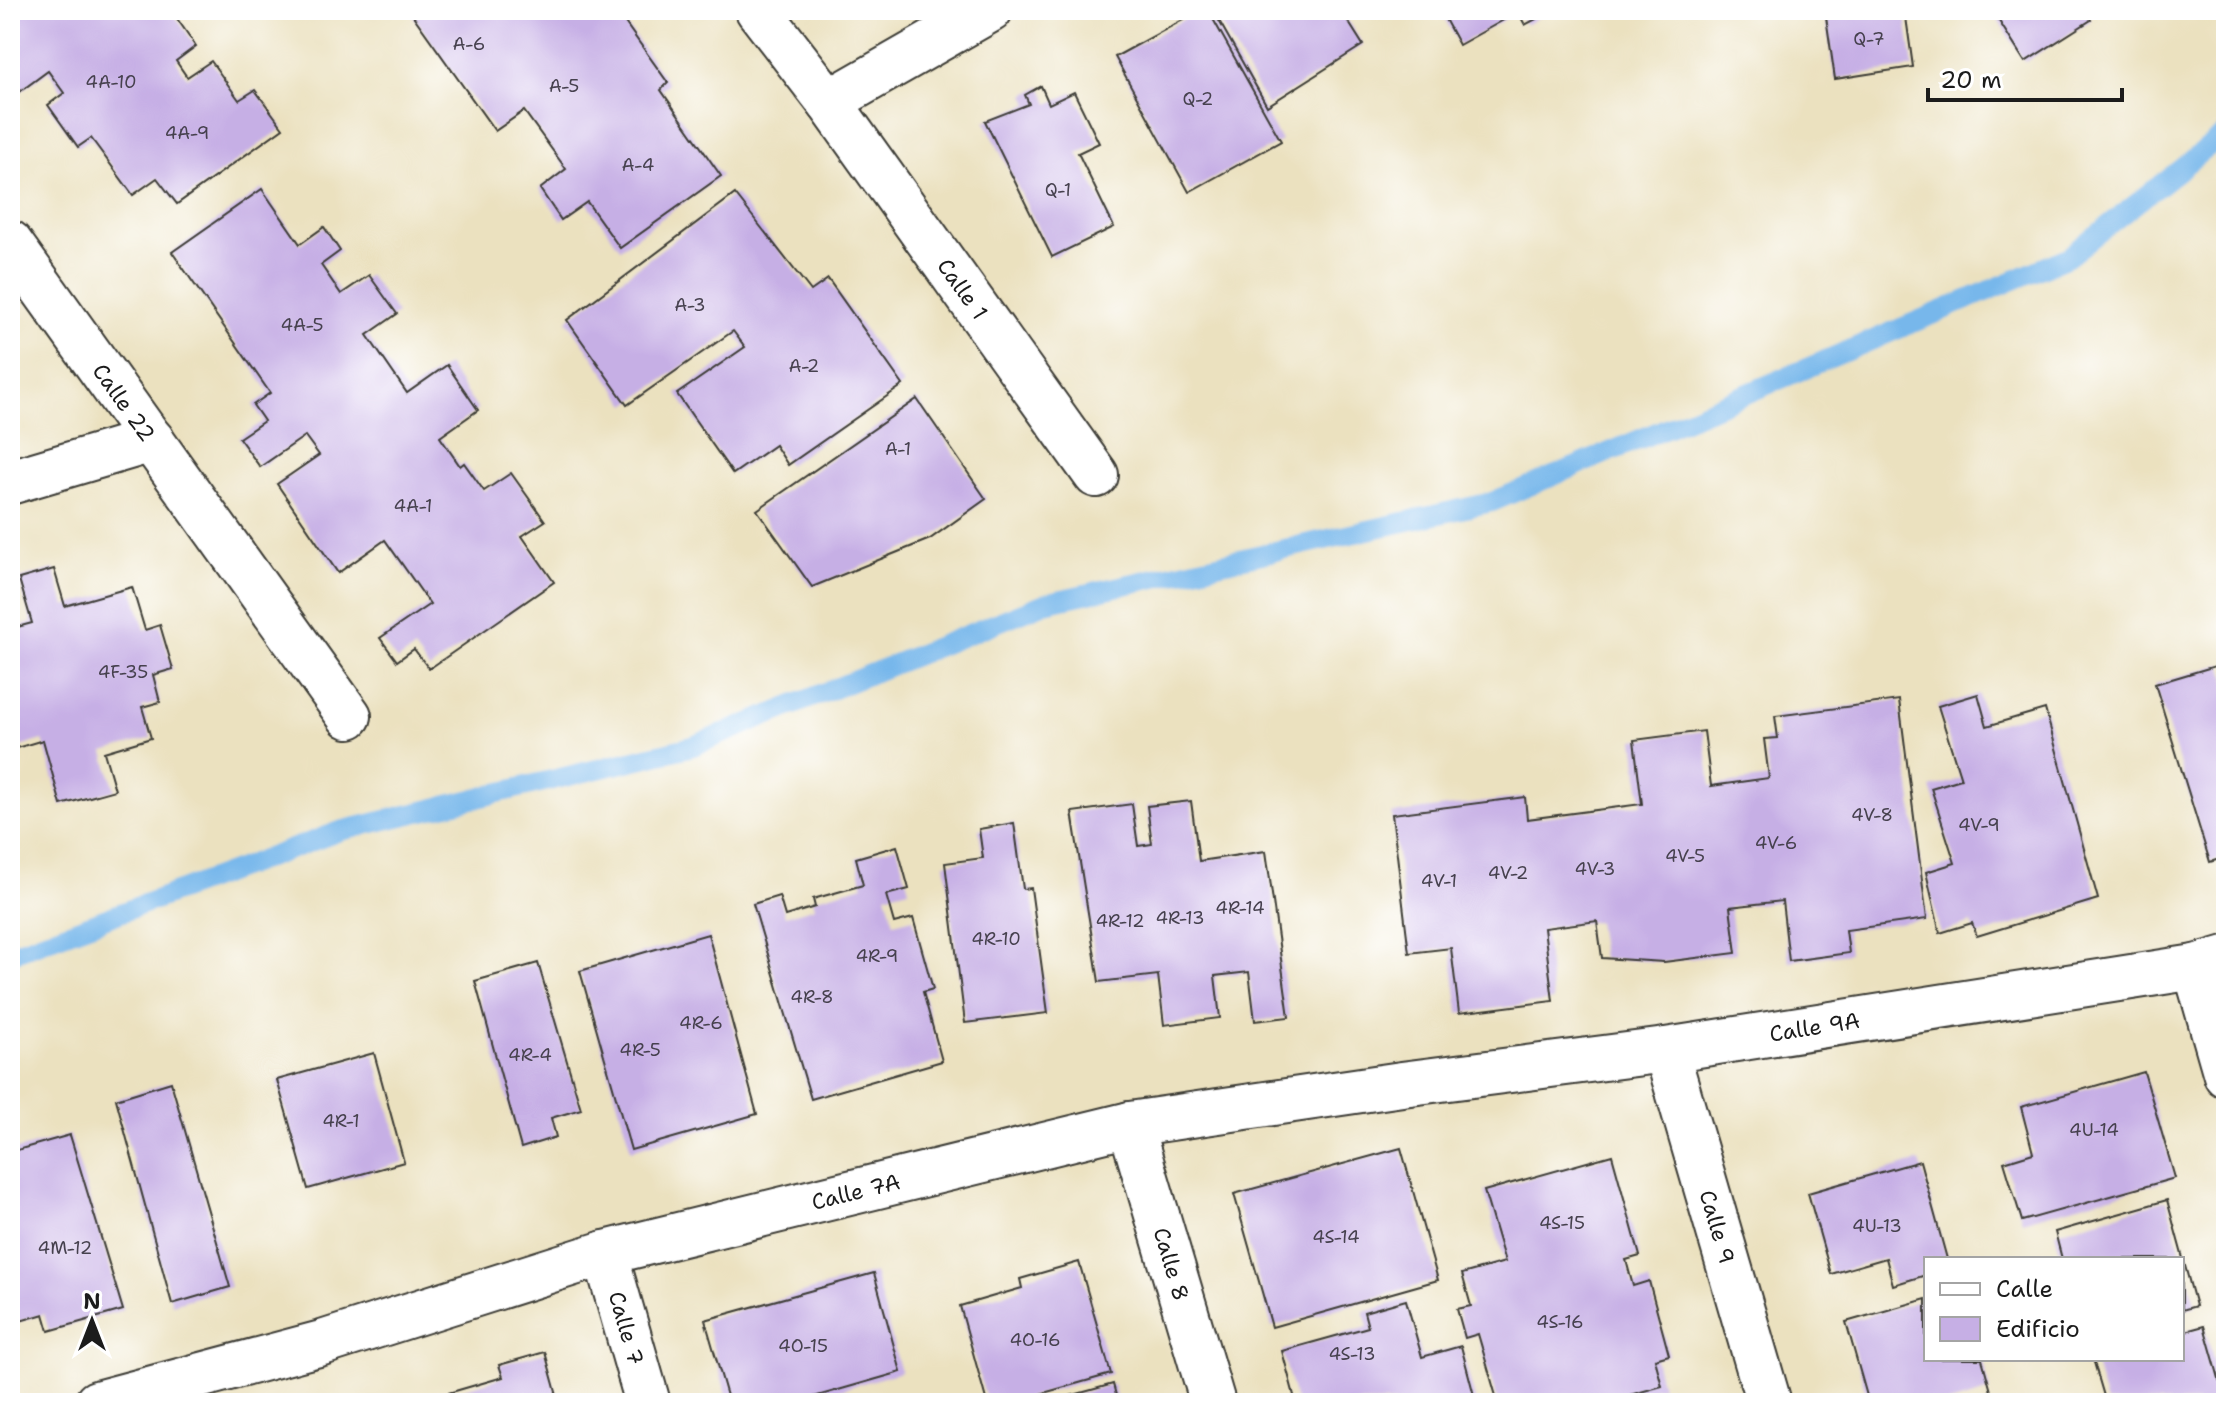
<svg xmlns="http://www.w3.org/2000/svg" width="2236" height="1413" font-family="'Shantell Sans',sans-serif">
<style>
.lines{fill:none;stroke-linecap:round;stroke-linejoin:round}
.stream{stroke:#77b7eb;stroke-width:20}
.building{fill:#c6afe5}
.street-casing{stroke:#3b3a34;stroke-width:48}
.street{stroke:#fff;stroke-width:44}
.labels{text-anchor:middle;dominant-baseline:central;stroke-width:6;stroke-linejoin:round;paint-order:stroke}
.number-label{font-size:18px;fill:#46414e}
.street-label{font-size:22px;fill:#1c1c1c;stroke:#fff}
</style>
<rect width="100%" height="100%" fill="#fff"/>
<filter id="ink" filterUnits="userSpaceOnUse"><feTurbulence type="fractalNoise" baseFrequency=".0125" numOctaves="2"/><feDisplacementMap in="SourceGraphic" scale="16" xChannelSelector="R" yChannelSelector="G"/><feConvolveMatrix kernelMatrix="1 2 1 2 8 2 1 2 1" color-interpolation-filters="sRGB"/></filter>
<filter id="wash" filterUnits="userSpaceOnUse"><feTurbulence type="fractalNoise" baseFrequency=".006" numOctaves="4" result="noise"/><feDisplacementMap in="SourceGraphic" scale="32" xChannelSelector="R" yChannelSelector="G"/><feGaussianBlur stdDeviation="1.8" result="paint"/><feColorMatrix in="noise" values="0 0 0 0 0 0 0 0 0 0 0 0 0 0 0 0 0 1.4 0 .05"/><feComposite in="paint" operator="in"/></filter>
<g filter="url(#wash)">
<rect width="100%" height="100%" fill="#ebe1bf"/>
<g class="lines">
<path class="stream" d="M10,954L340,831L693,746L1045,603L1492,502L2068,257L2226,133"/>
</g>
<g id="blocks">
<g class="building">
<path d="M10,10H171L196,46L176,61L187,77L211,61L239,100L255,90L283,128L177,204L157,178L133,195L91,138L78,147L48,105L64,93L48,71L10,99Z"/>
<path d="M409,10H616L668,83L661,90L721,176L620,248L587,202L561,220L540,189L566,169L524,111L495,131Z"/>
<path d="M1201,10H1208L1281,141L1189,192L1115,57Z"/>
<path d="M1213,10H1341L1363,45L1267,106Z"/>
<path d="M1440,10H1553L1525,25L1518,12L1459,45Z"/>
<path d="M1825,10H1905L1913,67L1835,79Z"/>
<path d="M1992,10H2084L2091,20L2025,62Z"/>
<path d="M1041,86L1049,104L1074,92L1099,143L1078,153L1114,227L1052,257L985,121L1029,104L1025,95Z"/>
<path d="M262,189L300,244L324,227L340,251L321,265L341,294L369,275L397,314L367,335L407,393L447,365L478,410L440,437L460,466L464,463L484,491L511,473L545,521L522,536L554,582L429,669L414,649L397,661L380,638L430,604L385,540L338,573L277,484L319,455L305,436L260,467L239,438L264,421L253,405L270,393L172,252Z"/>
<path d="M735,194L811,291L828,279L903,385L788,465L775,445L733,474L677,394L745,347L733,331L627,405L567,320Z"/>
<path d="M917,399L986,499L930,539L812,587L757,510Z"/>
<path d="M54,569L65,606L132,587L145,630L160,625L173,669L153,675L160,702L142,707L151,738L104,752L115,790L61,805L43,740L10,750V629L32,623L19,579Z"/>
<path d="M2222,664L2226,677V857L2210,862L2155,684Z"/>
<path d="M1978,694L1987,726L2045,709L2098,899L1977,936L1972,923L1940,933L1926,872L1955,863L1931,788L1961,779L1938,706Z"/>
<path d="M1899,700L1927,919L1846,930L1849,953L1789,961L1782,901L1730,907L1736,953L1664,962L1602,958L1597,921L1544,928L1553,1001L1459,1013L1451,948L1409,953L1392,814L1525,797L1527,819L1642,804L1634,740L1704,731L1711,786L1769,778L1764,739L1778,738L1775,716Z"/>
<path d="M1191,801L1199,861L1266,851L1289,1017L1255,1021L1249,972L1215,976L1220,1018L1164,1025L1158,975L1099,982L1072,812L1132,804L1138,846L1152,844L1147,806Z"/>
<path d="M1014,823L1023,889L1031,888L1048,1013L965,1023L945,863L983,858L979,829Z"/>
<path d="M897,846L909,889L886,895L894,923L913,918L933,989L923,992L942,1061L811,1099L753,904L779,896L785,916L815,907L813,899L863,885L856,858Z"/>
<path d="M708,934L757,1114L631,1150L580,971Z"/>
<path d="M538,963L581,1109L551,1118L556,1137L521,1148L475,981Z"/>
<path d="M374,1053L404,1162L308,1189L277,1080Z"/>
<path d="M2144,1072L2175,1178L2022,1221L2004,1162L2033,1153L2021,1107Z"/>
<path d="M171,1082L230,1287L172,1304L116,1099Z"/>
<path d="M70,1135L123,1310L49,1331L44,1314L10,1324V1152Z"/>
<path d="M1401,1148L1438,1280L1272,1327L1234,1194Z"/>
<path d="M1612,1155L1640,1256L1626,1260L1633,1286L1649,1281L1669,1355L1655,1359L1662,1386L1601,1403H1498L1478,1334L1465,1338L1457,1309L1471,1306L1462,1274L1505,1262L1484,1191Z"/>
<path d="M1920,1161L1947,1259H1926V1275L1893,1285L1886,1258L1831,1274L1808,1193Z"/>
<path d="M2167,1200L2196,1306L2182,1310V1259H2062L2055,1232Z"/>
<path d="M1079,1262L1111,1374L1008,1403H987L960,1306L1022,1288L1020,1279Z"/>
<path d="M874,1273L901,1372L793,1403H729L705,1320Z"/>
<path d="M1926,1299V1359H1982L1991,1391L1950,1403H1869L1846,1322Z"/>
<path d="M1406,1300L1422,1357L1461,1346L1476,1403H1296L1282,1351L1368,1327L1364,1312Z"/>
<path d="M2204,1326L2226,1403H2106L2093,1359H2182V1332Z"/>
<path d="M545,1352L559,1403H414L503,1377L499,1365Z"/>
<path d="M1113,1384L1118,1403H1048V1402Z"/>
</g>
</g>
</g>
<g filter="url(#ink)">
<use href="#blocks" fill-opacity="0" stroke="#3b3a34" stroke-width="2"/>
<g class="lines">
<g class="street-casing">
<g id="street">
<path id="s1" d="M758,10L829,102L1096,475"/>
<path d="M829,102L990,10"/>
<path id="s2" d="M10,243L349,716"/>
<path d="M10,482L152,440"/>
<path d="M2195,967L2226,1075"/>
<path id="s3" d="M1666,1050L1769,1403"/>
<path id="s4" d="M1130,1124L1213,1403"/>
<path id="s5" d="M605,1253L648,1403"/>
<path id="s6" d="M97,1403L322,1343L605,1253L1130,1124L1402,1084L1666,1050L2195,967L2226,958"/>
</g>
</g>
<use href="#street" class="street"/>
</g>
</g>
<g class="labels">
<g class="number-label">
<text x="1869" y="39">Q-7</text>
<text x="469" y="44">A-6</text>
<text x="111" y="82">4A-10</text>
<text x="564" y="86">A-5</text>
<text x="1198" y="99">Q-2</text>
<text x="187" y="133">4A-9</text>
<text x="638" y="165">A-4</text>
<text x="1058" y="190">Q-1</text>
<text x="690" y="305">A-3</text>
<text x="302" y="325">4A-5</text>
<text x="804" y="366">A-2</text>
<text x="898" y="449">A-1</text>
<text x="413" y="506">4A-1</text>
<text x="123" y="672">4F-35</text>
<text x="1872" y="815">4V-8</text>
<text x="1979" y="825">4V-9</text>
<text x="1776" y="843">4V-6</text>
<text x="1685" y="856">4V-5</text>
<text x="1595" y="869">4V-3</text>
<text x="1508" y="873">4V-2</text>
<text x="1439" y="881">4V-1</text>
<text x="1240" y="908">4R-14</text>
<text x="1180" y="918">4R-13</text>
<text x="1120" y="921">4R-12</text>
<text x="996" y="939">4R-10</text>
<text x="877" y="956">4R-9</text>
<text x="812" y="997">4R-8</text>
<text x="701" y="1023">4R-6</text>
<text x="640" y="1050">4R-5</text>
<text x="530" y="1055">4R-4</text>
<text x="341" y="1121">4R-1</text>
<text x="2094" y="1130">4U-14</text>
<text x="1562" y="1223">4S-15</text>
<text x="1877" y="1226">4U-13</text>
<text x="1336" y="1237">4S-14</text>
<text x="65" y="1248">4M-12</text>
<text x="1560" y="1322">4S-16</text>
<text x="1035" y="1340">4O-16</text>
<text x="803" y="1346">4O-15</text>
<text x="1352" y="1354">4S-13</text>
</g>
<g class="street-label">
<text stroke="none"><textPath href="#s1" startOffset="346">Calle 1</textPath></text>
<text stroke="none"><textPath href="#s2" startOffset="196">Calle 22</textPath></text>
<text stroke="none"><textPath href="#s6" startOffset="1762">Calle 9A</textPath></text>
<text stroke="none"><textPath href="#s6" startOffset="788">Calle 7A</textPath></text>
<text stroke="none"><textPath href="#s3" startOffset="184">Calle 9</textPath></text>
<text stroke="none"><textPath href="#s4" startOffset="146">Calle 8</textPath></text>
<text stroke="none"><textPath href="#s5" startOffset="78">Calle 7</textPath></text>
</g>
</g>
<rect width="2236" height="1413" fill="none" stroke="#fff" stroke-width="40"/>
<rect x="1924" y="1257" width="260" height="104" fill="#ffffff" stroke="#a4a4a4" stroke-width="2"/>
<rect x="1940" y="1283" width="40" height="12" fill="#ffffff" stroke="#a4a4a4" stroke-width="2"/>
<text x="1996" y="1297" font-size="24" fill="#1c1c1c">Calle</text>
<rect x="1940" y="1317" width="40" height="24" fill="#c6afe5" stroke="#a4a4a4" stroke-width="2"/>
<text x="1996" y="1337" font-size="24" fill="#1c1c1c">Edificio</text>
<g transform="translate(92 1321)" stroke="#ffffff" stroke-width="6" paint-order="stroke">
<path d="M0-6L14 30L0 20L-14 30Z" fill="#1c1c1c"/>
<text y="-12" font-size="22" font-weight="bold" text-anchor="middle" fill="#1c1c1c">N</text>
</g>
<path d="M1928 88v12h194v-12" fill="none" stroke="#1c1c1c" stroke-width="4"/>
<text x="1940" y="88" font-size="24" fill="#1c1c1c" stroke="#ffffff" stroke-width="6" paint-order="stroke">20 m</text>
</svg>
